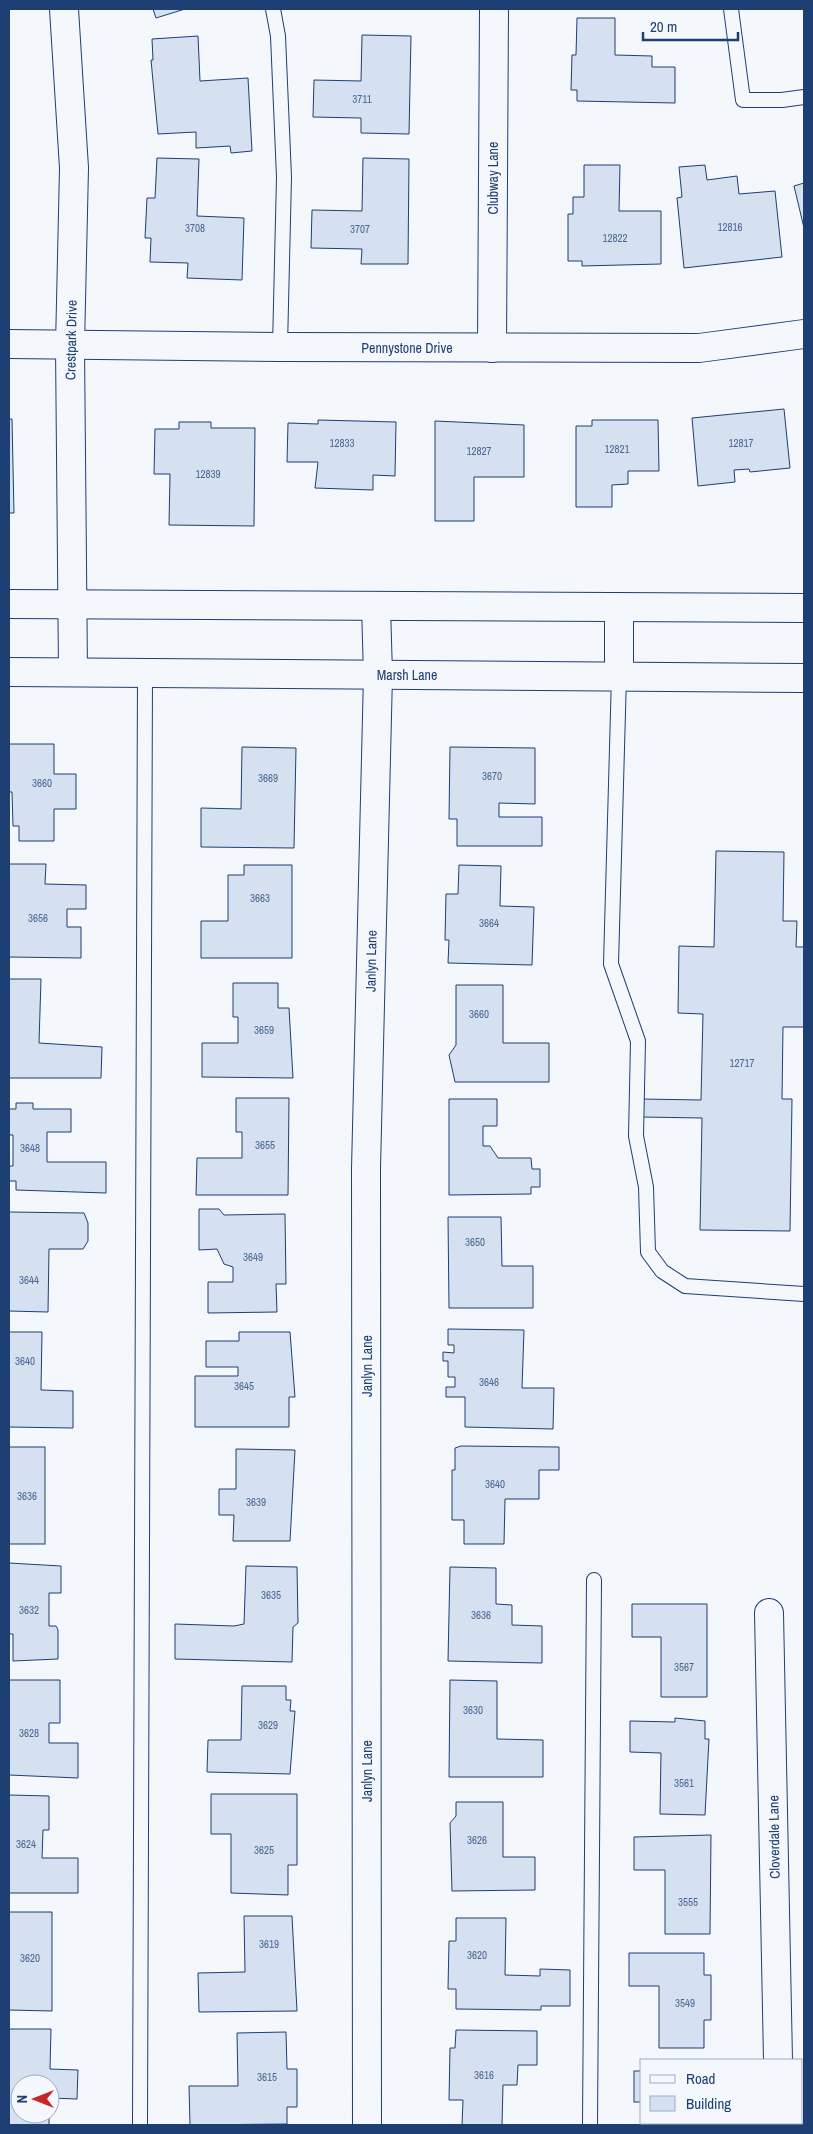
<svg xmlns="http://www.w3.org/2000/svg" width="813" height="2134" font-family="'Archivo Narrow',sans-serif">
<style>
.building{fill:#d5e0f0;stroke:#1d3f73}
.lines{fill:none;stroke-linecap:round;stroke-linejoin:round}
.lane-casing{stroke:#1d3f73;stroke-width:16}
.street-casing{stroke:#1d3f73;stroke-width:30}
.secondary-casing{stroke:#1d3f73;stroke-width:30}
.lane{stroke:#f4f7fb;stroke-width:14}
.street{stroke:#f4f7fb;stroke-width:28}
.secondary{stroke:#f4f7fb;stroke-width:28}
.labels{text-anchor:middle;dominant-baseline:central;stroke-width:4;stroke-linejoin:round;paint-order:stroke}
.number-label{font-size:11px;fill:#4b6792}
.street-label{font-size:14px;fill:#1d3f73;stroke:#f4f7fb}
</style>
<rect width="100%" height="100%" fill="#f4f7fb"/>
<g class="building">
<path d="M153,9H185L156,18Z"/>
<path d="M577,18H615V55L652,56V67H675V103L577,101V90H571L572,55H576Z"/>
<path d="M362,35L411,36L409,134L361,133V118L313,117L314,80L361,81Z"/>
<path d="M198,36L200,81L248,78L252,151L231,153L230,146L196,148V132L158,134L151,60H153L152,39Z"/>
<path d="M157,158L199,159L197,216L244,218L242,280L187,278L188,263L150,262L151,238H145L147,198H155Z"/>
<path d="M363,158L409,159L408,264H361L362,249L311,248L312,210L362,211Z"/>
<path d="M584,165H620L619,211H661V264L582,266V261H568V214H573V197H584Z"/>
<path d="M705,165L707,180L737,176L739,194L775,191L782,257L684,268L677,198L682,197L679,167Z"/>
<path d="M804,183V228L794,186Z"/>
<path d="M784,409L790,468L750,472L749,469L734,470L735,482L698,486L692,418Z"/>
<path d="M9,419H12L14,513H9Z"/>
<path d="M318,420L396,422L395,476L373,475V490L315,488L318,462H287L288,423L318,424Z"/>
<path d="M592,420H658L659,471H628V484L612,485V507H576V426H592Z"/>
<path d="M435,421L524,425V477H474V521H435Z"/>
<path d="M179,422H211V428H255L254,526L169,525L170,474H154L155,429H179Z"/>
<path d="M9,744H54V774H76V809H54V841H19V826H13L12,792H9Z"/>
<path d="M242,747L296,748L294,848L201,847V808L241,809Z"/>
<path d="M450,747L535,748V804L499,803V817H542V846H457V819H449Z"/>
<path d="M716,851L784,852L783,921H797L796,947H804V1027H783L782,1099H792L790,1231L700,1230L702,1118L641,1117V1099L701,1100L703,1014L678,1013L679,946L714,947Z"/>
<path d="M9,864H46L45,884L86,885V909H67V927H81V958L9,957Z"/>
<path d="M244,865H292V958H201V921H228V875H244Z"/>
<path d="M459,865L501,866L500,906L534,907L532,965L448,963L449,940H445L446,894H458Z"/>
<path d="M9,979H41L39,1043L102,1047L101,1078H9Z"/>
<path d="M233,983H278V1008H289L293,1078L202,1077V1043H238V1017H233Z"/>
<path d="M456,985H503V1043H549V1082H455L449,1055L456,1045Z"/>
<path d="M236,1098H289L288,1195H196L197,1158H242V1132H236Z"/>
<path d="M449,1099H497V1126H483V1146H490L498,1158H531L532,1169H540V1187H531V1194L449,1195Z"/>
<path d="M16,1103H33V1109H71V1132H47V1162H106V1193L16,1190V1181H9V1166H13V1135H9V1109H16Z"/>
<path d="M199,1209H219L224,1215L285,1214L286,1284H276L277,1312L208,1313V1282H233V1267L224,1264L217,1249L199,1250Z"/>
<path d="M9,1212L84,1213L88,1223V1241L83,1249H49L48,1312L9,1311Z"/>
<path d="M448,1217H501L502,1266H533V1308H449Z"/>
<path d="M448,1329L524,1330L522,1388H554L553,1429L465,1427V1397H446V1387H455V1377H448V1361H443V1352L454,1353V1345H448Z"/>
<path d="M9,1332H42L41,1390L73,1391V1428L9,1427Z"/>
<path d="M239,1332H290L295,1397H289V1427H195V1376H238V1367H206V1341H239Z"/>
<path d="M461,1446L559,1447V1470H539V1499H505L504,1544H464V1520H452V1470H455V1448Z"/>
<rect x="9" y="1447" width="36" height="97"/>
<path d="M236,1449L295,1450L290,1541H233L234,1515H219V1489H236Z"/>
<path d="M9,1563L61,1566V1593H49V1626H56L58,1630V1659L13,1661V1634H9Z"/>
<path d="M246,1566L297,1567L298,1623L293,1627L292,1662L175,1659V1624L234,1626L244,1624Z"/>
<path d="M450,1567L496,1568V1604L512,1605V1625L542,1626V1663L448,1661Z"/>
<path d="M632,1604H707V1697H661V1637H632Z"/>
<path d="M9,1680H60V1723H49V1743H78V1778L9,1775Z"/>
<path d="M450,1680L497,1681V1739L543,1740V1777H449Z"/>
<path d="M242,1686H286V1700H291L290,1711H295L290,1774L207,1772L208,1740H241Z"/>
<path d="M675,1718L705,1721V1739H709L705,1815L660,1814L661,1753L630,1752V1721L675,1722Z"/>
<path d="M211,1794H297V1865H288V1895L231,1893V1834H211Z"/>
<path d="M9,1795L49,1796V1830H43L42,1858H78V1893H9Z"/>
<path d="M456,1802H503V1857H535V1890L452,1891L450,1823L456,1816Z"/>
<path d="M711,1835L710,1934H665V1870H634V1837Z"/>
<path d="M9,1912H52V2011L9,2010Z"/>
<path d="M244,1916H292L297,2011L199,2012L198,1973L245,1972Z"/>
<path d="M456,1918H506L505,1975L540,1976V1969L570,1970V2006H541V2010L456,2009V1989H448L449,1941H456Z"/>
<path d="M629,1953H704V1975H711V2020H704V2048H659V1986H629Z"/>
<path d="M9,2029H51L50,2069L78,2070L77,2099L50,2098V2084H20V2114H49V2125H9Z"/>
<path d="M456,2030L537,2031V2065H518L517,2085H503L502,2125H462L463,2100H449L450,2048H455Z"/>
<path d="M286,2032L287,2069H297V2107H287V2124L190,2125L189,2086H238L237,2033Z"/>
<rect x="634" y="2071" width="8" height="31"/>
<rect x="661" y="2123" width="46" height="2"/>
</g>
<g class="lines">
<g class="lane-casing">
<g id="lane">
<path d="M273,9L278,36L284,177L280,347"/>
<path d="M731,9L743,100H782L804,97"/>
<path d="M619,676L611,964L638,1041L636,1136L646,1187L648,1252L662,1271L685,1286L804,1294"/>
<path d="M140,2125L145,673"/>
<path d="M590,2125L594,1580"/>
</g>
</g>
<g class="street-casing">
<g id="street">
<path d="M64,9L74,168L70,346L73,672"/>
<path d="M9,344L280,347L699,348L804,334"/>
<path d="M492,348L494,9"/>
<path d="M769,1613L778,2060"/>
<path d="M780,2123V2125"/>
<path d="M367,2125L366,1169L378,675L376,606"/>
</g>
</g>
<g class="secondary-casing">
<g id="secondary">
<path d="M9,604L804,608"/>
<path d="M619,607V676"/>
<path d="M9,672L804,678"/>
</g>
</g>
<use href="#lane" class="lane"/>
<use href="#street" class="street"/>
<use href="#secondary" class="secondary"/>
</g>
<g class="labels">
<g class="number-label">
<text x="362" y="99">3711</text>
<text x="730" y="227">12816</text>
<text x="195" y="228">3708</text>
<text x="360" y="229">3707</text>
<text x="615" y="238">12822</text>
<text x="342" y="443">12833</text>
<text x="741" y="443">12817</text>
<text x="617" y="449">12821</text>
<text x="479" y="451">12827</text>
<text x="208" y="474">12839</text>
<text x="492" y="776">3670</text>
<text x="268" y="778">3669</text>
<text x="42" y="783">3660</text>
<text x="260" y="898">3663</text>
<text x="38" y="918">3656</text>
<text x="489" y="923">3664</text>
<text x="479" y="1014">3660</text>
<text x="264" y="1030">3659</text>
<text x="742" y="1063">12717</text>
<text x="265" y="1145">3655</text>
<text x="30" y="1148">3648</text>
<text x="475" y="1242">3650</text>
<text x="253" y="1257">3649</text>
<text x="29" y="1280">3644</text>
<text x="25" y="1361">3640</text>
<text x="489" y="1382">3646</text>
<text x="244" y="1386">3645</text>
<text x="495" y="1484">3640</text>
<text x="27" y="1496">3636</text>
<text x="256" y="1502">3639</text>
<text x="271" y="1595">3635</text>
<text x="29" y="1610">3632</text>
<text x="481" y="1615">3636</text>
<text x="684" y="1667">3567</text>
<text x="473" y="1710">3630</text>
<text x="268" y="1725">3629</text>
<text x="29" y="1733">3628</text>
<text x="684" y="1783">3561</text>
<text x="477" y="1840">3626</text>
<text x="26" y="1844">3624</text>
<text x="264" y="1850">3625</text>
<text x="688" y="1902">3555</text>
<text x="269" y="1944">3619</text>
<text x="477" y="1955">3620</text>
<text x="30" y="1958">3620</text>
<text x="685" y="2003">3549</text>
<text x="484" y="2075">3616</text>
<text x="267" y="2077">3615</text>
</g>
<g class="street-label">
<text transform="translate(493 178) rotate(-90)">Clubway Lane</text>
<text transform="translate(71 340) rotate(-89)">Crestpark Drive</text>
<text x="407" y="348">Pennystone Drive</text>
<text x="407" y="675">Marsh Lane</text>
<text transform="translate(371 961) rotate(-89)">Janlyn Lane</text>
<text transform="translate(367 1366) rotate(-90)">Janlyn Lane</text>
<text transform="translate(367 1771) rotate(-90)">Janlyn Lane</text>
<text transform="translate(774 1837) rotate(-91)">Cloverdale Lane</text>
</g>
</g>
<rect width="813" height="2134" fill="none" stroke="#1d3f73" stroke-width="20"/>
<rect x="640" y="2059" width="162" height="65" fill="#f4f7fb" stroke="#9eadc5"/>
<rect x="650" y="2075" width="25" height="8" fill="#f4f7fb" stroke="#9eadc5"/>
<text x="686" y="2084" font-size="15" fill="#1d3f73">Road</text>
<rect x="650" y="2096" width="25" height="15" fill="#d5e0f0" stroke="#9eadc5"/>
<text x="686" y="2109" font-size="15" fill="#1d3f73">Building</text>
<g transform="translate(35 2099) rotate(270)"><circle r="24" fill="#f4f7fb" stroke="#9eadc5"/>
<path d="M0-4L9 19L0 12L-9 19Z" fill="#c62828"/>
<text y="-8" font-size="14" font-weight="bold" text-anchor="middle" fill="#1d3f73">N</text>
</g>
<path d="M643 32v8h95v-8" fill="none" stroke="#1d3f73" stroke-width="2.5"/>
<text x="650" y="32" font-size="15" fill="#1d3f73" stroke="#f4f7fb" stroke-width="4" paint-order="stroke">20 m</text>
</svg>
